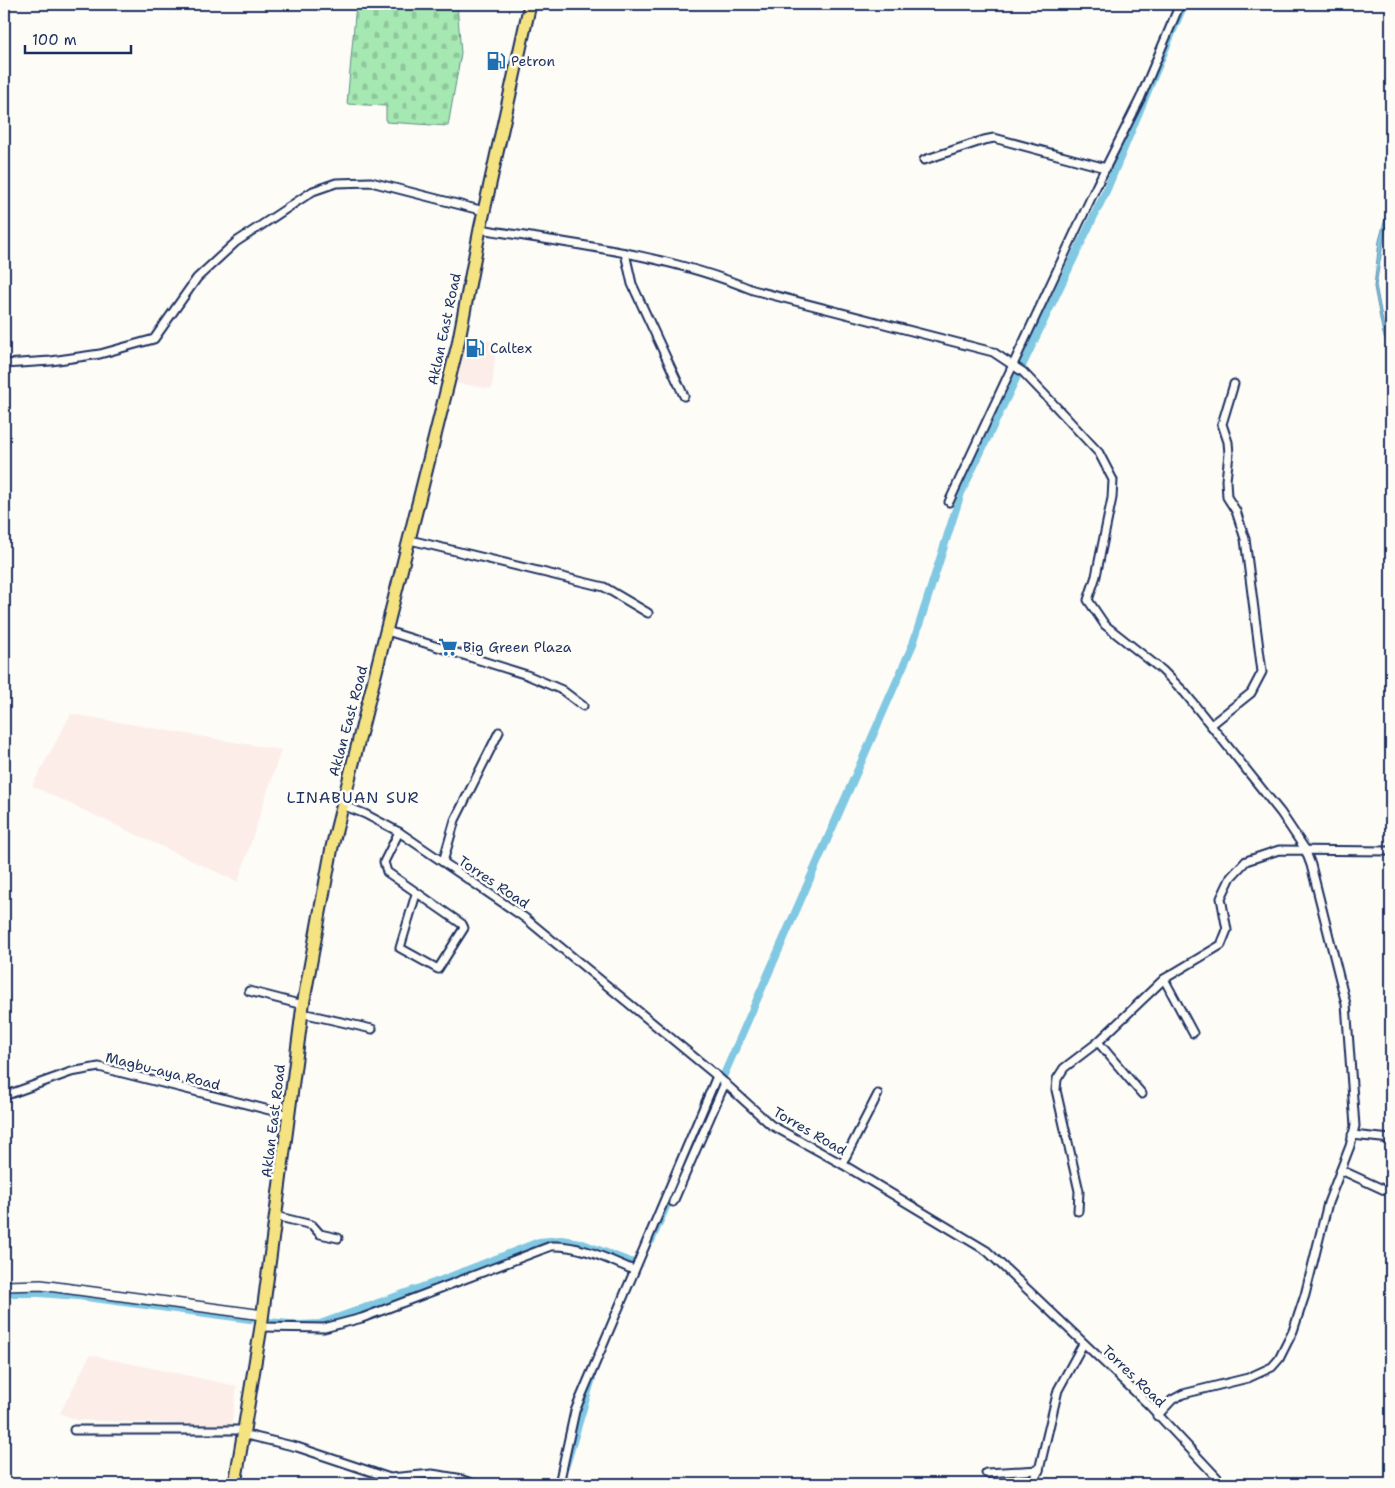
<svg xmlns="http://www.w3.org/2000/svg" width="1395" height="1488" font-family="'Shantell Sans',sans-serif">
<style>
.built{fill:#fcede8}
.cemetery{fill:url(#cemetery-stones);stroke:#608c88}
.water{fill:#81c8e2;stroke:#588bad}
.lines{fill:none;stroke-linecap:round;stroke-linejoin:round}
.canal{stroke:#81c8e2;stroke-width:8}
.minor-casing{stroke:#1b2f5e;stroke-width:11}
.tertiary-casing{stroke:#1b2f5e;stroke-width:12}
.primary-casing{stroke:#1b2f5e;stroke-width:15}
.minor{stroke:#fdfcf7;stroke-width:7}
.tertiary{stroke:#fdfcf7;stroke-width:9}
.primary{stroke:#f5e382;stroke-width:11}
.labels{text-anchor:middle;dominant-baseline:central;stroke-width:5;stroke-linejoin:round;paint-order:stroke}
.poi-label{font-size:14px;fill:#1b2f5e;stroke:#fdfcf7;text-anchor:start}
.street-label{font-size:14px;fill:#1b2f5e;stroke:#fdfcf7}
.quarter-label{font-size:16px;letter-spacing:1px;fill:#1b2f5e;stroke:#fdfcf7}
</style>
<defs>
<pattern id="cemetery-stones" width="16" height="16" patternUnits="userSpaceOnUse" patternTransform="scale(1.25)"><rect width="16" height="16" fill="#a6e8b2"/><path d="M2 7V4a2 2 0 0 1 4 0v3zM10 15v-3a2 2 0 0 1 4 0v3z" fill="#8ec79c"/></pattern>
</defs>
<rect width="100%" height="100%" fill="#fdfcf7"/>
<filter id="ink" filterUnits="userSpaceOnUse"><feTurbulence type="fractalNoise" baseFrequency=".02" numOctaves="2"/><feDisplacementMap in="SourceGraphic" scale="10" xChannelSelector="R" yChannelSelector="G"/><feConvolveMatrix kernelMatrix="1 2 1 2 8 2 1 2 1" color-interpolation-filters="sRGB"/></filter>
<g filter="url(#ink)">
<g class="built">
<path d="M465,336L496,342L492,389L456,383Z"/>
<path d="M71,714L281,750L238,882L32,786Z"/>
<path d="M90,1355L237,1386L231,1426L77,1420L60,1413Z"/>
</g>
<path class="cemetery" d="M356,4H457L461,53L448,126L386,122V106L347,104Z"/>
<path class="water" d="M1391,196L1376,285L1385,333L1391,353L1383,334L1374,287L1379,241Z"/>
<g class="lines">
<g class="canal">
<path d="M651,1241L913,644L961,493L1107,189L1184,4"/>
<path d="M4,1293H39L79,1296L250,1319"/>
<path d="M269,1322L300,1325L320,1324L442,1280L539,1242L561,1240L580,1243L633,1263"/>
<path d="M566,1465L592,1378"/>
</g>
<g class="minor-casing">
<g id="minor">
<path d="M924,160L984,140L994,138L1106,168"/>
<path d="M480,229C572,244 667,254 753,290L993,352L1023,372L1046,396L1099,453L1113,480L1112,498L1096,576L1088,600L1105,625L1162,670L1185,693L1281,813L1305,849L1311,865L1346,1004L1355,1126L1350,1146L1328,1203L1305,1295L1293,1331L1279,1359L1272,1367L1248,1378L1183,1394L1172,1400L1157,1416"/>
<path d="M625,253L632,284L684,396"/>
<path d="M4,364L51,361L100,354L154,339L197,278L236,242L313,191L336,183L371,182L484,211"/>
<path d="M949,502L1097,185L1140,99L1180,4"/>
<path d="M410,540L604,587L648,613"/>
<path d="M387,631L527,675L562,690L583,706"/>
<path d="M1211,725L1251,693L1262,672L1245,539L1236,511L1227,497L1226,480L1229,454L1228,442L1222,424L1234,384"/>
<path d="M342,805L365,814L399,832L525,918L717,1076L771,1125L842,1164L987,1251L1149,1405L1223,1484"/>
<path d="M399,832L384,862L387,872L462,924L464,928L438,969L400,948L416,894"/>
<path d="M443,862L455,820L499,732"/>
<path d="M1164,979L1193,1033"/>
<path d="M249,991L303,1005"/>
<path d="M302,1013L372,1029"/>
<path d="M1098,1042L1142,1094"/>
<path d="M4,1096L71,1072L99,1067L289,1115"/>
<path d="M1352,1135L1391,1139"/>
<path d="M842,1164L878,1094"/>
<path d="M1341,1170L1391,1193"/>
<path d="M673,1202L725,1083"/>
<path d="M1078,1211L1079,1191L1056,1090L1057,1079L1064,1068L1098,1042L1164,979L1221,945L1227,930L1221,898L1231,877L1246,861L1279,850L1391,851"/>
<path d="M275,1216L312,1225L320,1234L338,1238"/>
<path d="M261,1327L324,1328L362,1318L551,1246C581,1245 607,1259 634,1270"/>
<path d="M74,1430H243"/>
<path d="M242,1434L297,1447L390,1478L432,1474L457,1478L474,1484"/>
<path d="M986,1473L1039,1470"/>
<path d="M559,1484L575,1411L717,1076"/>
<path d="M1032,1484L1039,1470L1058,1390L1083,1344"/>
</g>
</g>
<g class="tertiary-casing">
<path id="tertiary" d="M4,1286L41,1285L263,1315"/>
</g>
<g class="primary-casing">
<path id="primary" d="M235,1484L261,1327L303,1005L332,847L458,344L480,229L530,4"/>
</g>
<use href="#minor" class="minor"/>
<use href="#tertiary" class="tertiary"/>
<use href="#primary" class="primary"/>
</g>
</g>
<defs>
<g id="fuel-bare" transform="scale(1.5)"><path d="M-5.5-6h7V0h2V4h1.3V-2.5L3-4.5l.8-.8L6-3V5H2.5V1h-1V6h-7ZM-4.2-4.7v3.2H.2V-4.7Z" fill="#1f6fb2" stroke="#fdfcf7" stroke-width="2.5" paint-order="stroke"/></g>
<g id="supermarket-bare" transform="scale(1.5)"><path d="M-6-5.5h2.5l.6 2H6L4.5 2H-2.5L-4.4-4H-6ZM-1.5 3.2a1.3 1.3 0 1 0 .1 0ZM3 3.2a1.3 1.3 0 1 0 .1 0Z" fill="#1f6fb2" stroke="#fdfcf7" stroke-width="2.5" paint-order="stroke"/></g>
</defs>
<g fill-rule="evenodd">
<use href="#fuel-bare" x="496" y="61"/>
<use href="#fuel-bare" x="475" y="348"/>
<use href="#supermarket-bare" x="448" y="647"/>
</g>
<g class="labels">
<g class="poi-label">
<text x="511" y="61">Petron</text>
<text x="490" y="348">Caltex</text>
<text x="463" y="647">Big Green Plaza</text>
</g>
<g class="street-label">
<text transform="translate(444 329) rotate(-78)">Aklan East Road</text>
<text transform="translate(348 721) rotate(-75)">Aklan East Road</text>
<text transform="translate(494 882) rotate(34)">Torres Road</text>
<text transform="translate(163 1071) rotate(14)">Magbu-aya Road</text>
<text transform="translate(273 1121) rotate(-83)">Aklan East Road</text>
<text transform="translate(810 1131) rotate(30)">Torres Road</text>
<text transform="translate(1134 1376) rotate(44)">Torres Road</text>
</g>
<g class="quarter-label">
<text x="353" y="797">LINABUAN SUR</text>
</g>
</g>
<rect width="1395" height="1488" fill="none" stroke="#fdfcf7" stroke-width="20"/>
<rect x="10" y="10" width="1375" height="1468" fill="none" stroke="#1b2f5e" stroke-width="2" filter="url(#ink)"/>
<path d="M25 45v8h106v-8" fill="none" stroke="#1b2f5e" stroke-width="2.5"/>
<text x="32" y="45" font-size="15" fill="#1b2f5e" stroke="#fdfcf7" stroke-width="4" paint-order="stroke">100 m</text>
</svg>
